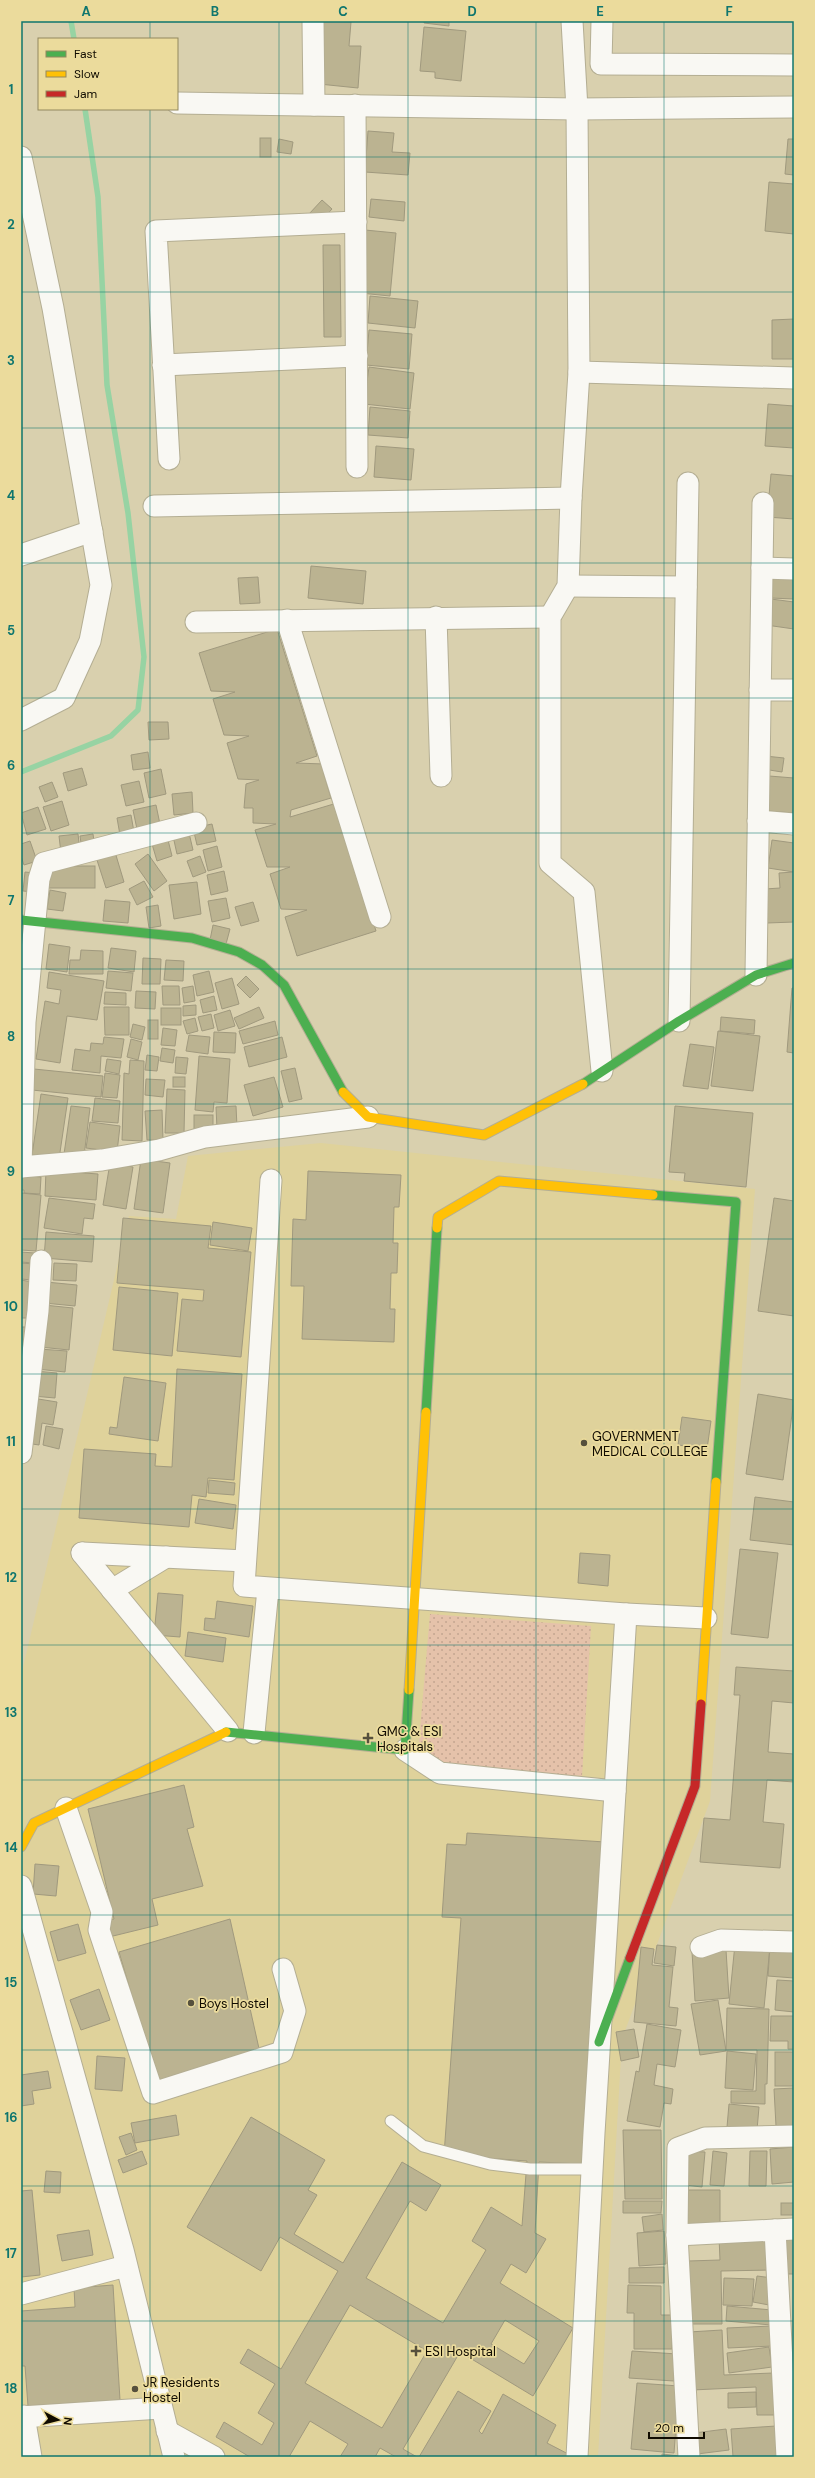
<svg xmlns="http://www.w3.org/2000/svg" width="815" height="2478" font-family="'DM Sans',sans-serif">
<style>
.built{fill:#dfd29b}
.park{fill:url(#park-dots)}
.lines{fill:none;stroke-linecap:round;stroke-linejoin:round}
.stream{stroke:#97d3a3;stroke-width:5.5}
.building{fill:#bbb391;stroke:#a0997e;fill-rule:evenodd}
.lane-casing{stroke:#b4ae93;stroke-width:13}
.street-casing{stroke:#b4ae93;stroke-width:23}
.fast-casing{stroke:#b4ae93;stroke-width:11}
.slow-casing{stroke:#b4ae93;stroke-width:11}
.jam-casing{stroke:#b4ae93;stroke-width:11}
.lane{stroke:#f9f8f3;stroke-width:11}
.street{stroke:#f9f8f3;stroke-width:21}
.fast{stroke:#4caf50;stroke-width:9}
.slow{stroke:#ffc107;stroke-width:9}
.jam{stroke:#c62828;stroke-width:9}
.grid{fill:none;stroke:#0f766e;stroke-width:1;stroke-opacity:0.55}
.poi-dot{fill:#56503d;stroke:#ebdb9c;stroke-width:1.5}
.labels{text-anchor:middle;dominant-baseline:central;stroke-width:3.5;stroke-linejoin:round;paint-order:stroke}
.poi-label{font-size:13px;fill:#100b00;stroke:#ebdb9c;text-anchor:start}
.neatline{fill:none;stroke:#0f766e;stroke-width:1.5}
.grid-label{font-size:13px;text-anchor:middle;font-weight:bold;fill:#0f766e}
</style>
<defs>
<pattern id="park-dots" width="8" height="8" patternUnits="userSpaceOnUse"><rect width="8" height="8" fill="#e5c2aa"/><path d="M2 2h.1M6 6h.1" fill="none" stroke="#c3a590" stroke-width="1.8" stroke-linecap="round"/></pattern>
</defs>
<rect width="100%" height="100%" fill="#d9d0ae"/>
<path class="built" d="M321,1143L755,1189L710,1801L622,2039L598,2457H21V1676L129,1216L176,1219L188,1156Z"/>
<path class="park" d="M430,1614L591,1626L582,1776L417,1765Z"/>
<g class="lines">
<g class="stream">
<path d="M71,21L74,39"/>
<path d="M21,772L111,736L138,710L144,657L128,513L107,385L98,197L85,109"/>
</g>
</g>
<g class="building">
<path d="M321,21L351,22L349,46H361L358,88L319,84Z"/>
<path d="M424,21H449V26L424,23Z"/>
<path d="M424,27L466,31L461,81L435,78V72L420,71Z"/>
<path d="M368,131L394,133L392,152L410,153L408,175L365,172Z"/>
<rect x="260" y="138" width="11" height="19"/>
<path d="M279,139L293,142L291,154L277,152Z"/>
<path d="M788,139H794V175L785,174Z"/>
<path d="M769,182L794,184V234L765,231Z"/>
<path d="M371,199L405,202L404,221L369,217Z"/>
<path d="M322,200L332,209L319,223L309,214Z"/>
<path d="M365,230L396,233L390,296L360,293Z"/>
<path d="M323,245H340L341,337H324Z"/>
<path d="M370,296L418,301L415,328L368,323Z"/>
<path d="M794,319V359H772V320Z"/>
<path d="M369,330L412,334L409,369L366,365Z"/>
<path d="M369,367L414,373L410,409L364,404Z"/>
<path d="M768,404L794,406V448L765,446Z"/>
<path d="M370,407L410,411L408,438L368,435Z"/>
<path d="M376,446L414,449L411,480L374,477Z"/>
<path d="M771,474L794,476V519L767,517Z"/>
<path d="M311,566L366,571L363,604L308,598Z"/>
<path d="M773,576L794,577V599L771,598Z"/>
<path d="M258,577L260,603L240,604L238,578Z"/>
<path d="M771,599L794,602V629L766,625Z"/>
<path d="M277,629L317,756L296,763L324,764V774L331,798L291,810L290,817L337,803L376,931L297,956L285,917L307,910L281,909L270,874L290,867H267L255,830L276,824L253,823V808H244L246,784L259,780L238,779L227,743L249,736L224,735L213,699L235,692L211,691L199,653Z"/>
<path d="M148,722H168L169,739L149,740Z"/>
<path d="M148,752L150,768L133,770L131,755Z"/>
<path d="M765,756L784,758L782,772L763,769Z"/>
<path d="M82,768L87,785L68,791L63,773Z"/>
<path d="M161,769L166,794L149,798L144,773Z"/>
<path d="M769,776L794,778V813L767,811Z"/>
<path d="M139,781L144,802L126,806L121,785Z"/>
<path d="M52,782L58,797L45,802L39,787Z"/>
<path d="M192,792L193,813L174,815L172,794Z"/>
<path d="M62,801L69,825L51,831L43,807Z"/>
<path d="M156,805L161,829L138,834L133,810Z"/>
<path d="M38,807L46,829L27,835L21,813Z"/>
<path d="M131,815L134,832L120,835L117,818Z"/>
<path d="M212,824L216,841L197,845L193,828Z"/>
<path d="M189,833L193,850L177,854L173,836Z"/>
<path d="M78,834L80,851L61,853L59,836Z"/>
<path d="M93,834L95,848L82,850L80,836Z"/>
<path d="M168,840L172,856L157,861L152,844Z"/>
<path d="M772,840L794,843V872L768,868Z"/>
<path d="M30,841L37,861L24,865L21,856V844Z"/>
<path d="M217,846L222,867L208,871L203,850Z"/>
<path d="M115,852L124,882L106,888L96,857Z"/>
<path d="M148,854L167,881L154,891L135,864Z"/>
<path d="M200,856L206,872L193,877L187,861Z"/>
<rect x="48" y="866" width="47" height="22"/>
<path d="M224,871L228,891L211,895L207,875Z"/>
<path d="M25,872L35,873L33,892L23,891Z"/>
<path d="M794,872V922L767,923L765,889L780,888L779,873Z"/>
<path d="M144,881L153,897L137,905L129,889Z"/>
<path d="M197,882L201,914L174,919L169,885Z"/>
<path d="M50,890L66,893L63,911L47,909Z"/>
<path d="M226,898L230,918L212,922L208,901Z"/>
<path d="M105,900L130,902L128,923L103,921Z"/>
<path d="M253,902L259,921L241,926L235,907Z"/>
<path d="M158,905L161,926L149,928L146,907Z"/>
<path d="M213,925L230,929L226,944L210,940Z"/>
<path d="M49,944L70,947L67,972L46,969Z"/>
<path d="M111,948L136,951L134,972L108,968Z"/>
<path d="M81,950L103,951V974H69L70,960H80Z"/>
<path d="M143,958L161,959L160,984H142Z"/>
<path d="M166,960L184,961L183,981L164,980Z"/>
<path d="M108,971L133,973L131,991L106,988Z"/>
<path d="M209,971L214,992L197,996L193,975Z"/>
<path d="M49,972L104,981L97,1020L67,1016L60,1063L36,1059L45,1001L59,1004L61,990L47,988Z"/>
<path d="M246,976L259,989L250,998L237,985Z"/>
<path d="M232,978L239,1004L222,1009L215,983Z"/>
<path d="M162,986H179L180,1005H163Z"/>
<path d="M193,986L195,1001L184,1003L182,988Z"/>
<path d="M792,988H794V1053L787,1052Z"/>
<path d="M136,991L156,992L155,1009L135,1008Z"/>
<path d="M105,992L126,993V1005L104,1004Z"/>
<path d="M214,996L217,1010L203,1013L200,1000Z"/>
<path d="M196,1005V1015L183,1016V1006Z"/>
<path d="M104,1007H129V1035H105Z"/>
<path d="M259,1007L264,1018L239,1029L234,1018Z"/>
<rect x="161" y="1008" width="20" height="17"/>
<path d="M230,1010L235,1026L218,1031L214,1015Z"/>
<path d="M211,1014L214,1028L202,1031L198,1017Z"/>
<path d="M721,1017L755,1020L754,1034L720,1031Z"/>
<path d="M195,1018L198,1031L187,1034L183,1021Z"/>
<rect x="148" y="1020" width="10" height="19"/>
<path d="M275,1021L278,1035L243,1044L239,1031Z"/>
<path d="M133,1024L145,1027L142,1040L130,1037Z"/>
<path d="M163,1028L177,1030L175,1046L161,1045Z"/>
<path d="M718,1031L760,1036L753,1091L711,1086Z"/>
<path d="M214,1032L236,1033L235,1053L213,1052Z"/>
<path d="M189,1035L210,1037L208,1054L186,1051Z"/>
<path d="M104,1037L124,1039L121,1058L101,1056L100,1073L72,1070L75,1049L90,1051L91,1043L103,1044Z"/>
<path d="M282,1037L287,1057L249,1067L244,1047Z"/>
<path d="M131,1039L142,1042L138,1060L127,1057Z"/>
<path d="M690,1044L714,1047L708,1089L683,1086Z"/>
<path d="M162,1048L175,1050L173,1063L160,1061Z"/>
<path d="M147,1055L159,1057L157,1071L145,1070Z"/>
<path d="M199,1056L230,1059L227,1103L214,1102L213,1112L195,1110Z"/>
<path d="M176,1057L188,1058L186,1074L175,1073Z"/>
<path d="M107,1059L121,1061L119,1074L105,1071Z"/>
<path d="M130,1060L144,1061L142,1141L122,1140L124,1073L129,1074Z"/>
<path d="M295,1068L302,1099L289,1102L281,1071Z"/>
<path d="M34,1069L103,1076L101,1097L32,1090Z"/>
<path d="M105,1073L120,1075L117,1098L102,1097Z"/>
<rect x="173" y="1077" width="12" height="10"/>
<path d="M274,1077L283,1107L253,1116L244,1085Z"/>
<path d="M146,1079L165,1080L163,1097L145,1095Z"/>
<path d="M167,1089L185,1090L184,1133H165Z"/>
<path d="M41,1094L68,1098L59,1159L32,1155Z"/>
<path d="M95,1098L120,1101L118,1123L92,1121Z"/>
<path d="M71,1106L90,1108L84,1156L64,1154Z"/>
<path d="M236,1106L237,1127L217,1129L216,1107Z"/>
<path d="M675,1106L753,1113L746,1187L684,1181L685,1173L669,1172Z"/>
<path d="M162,1110L163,1140H147L145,1111Z"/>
<rect x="194" y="1115" width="19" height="16"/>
<path d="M90,1122L120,1126L117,1152L86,1148Z"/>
<path d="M141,1159L170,1163L163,1213L134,1209Z"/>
<path d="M110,1163L133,1167L126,1209L103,1205Z"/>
<path d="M46,1170L98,1174L96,1200L45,1196Z"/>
<path d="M308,1171L401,1175L399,1207H394L393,1243H398L397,1273H391L390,1309H395L394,1342L302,1339L304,1286H291L293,1219L306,1220Z"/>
<path d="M21,1175L41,1177L40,1194L24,1193V1190H21Z"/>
<path d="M21,1193L41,1195L36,1251L21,1250Z"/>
<path d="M49,1198L95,1204L93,1219L84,1218L82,1234L44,1228Z"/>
<path d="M774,1198L794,1201V1316L758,1311Z"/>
<path d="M123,1218L211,1226L208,1248L251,1252L241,1357L177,1351L182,1299L203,1301L204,1290L117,1283Z"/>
<path d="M213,1222L252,1228L248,1251L210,1245Z"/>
<path d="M46,1232L94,1236L92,1262L44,1258Z"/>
<path d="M21,1252L34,1253L33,1263L21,1262Z"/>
<path d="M21,1263L34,1264L32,1280L21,1279Z"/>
<path d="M54,1263L77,1264L76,1281L53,1280Z"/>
<path d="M21,1280L32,1282L27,1318H21Z"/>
<path d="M46,1282L77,1285L75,1306L44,1303Z"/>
<path d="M119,1287L178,1293L172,1356L113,1350Z"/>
<path d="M44,1305L73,1308L69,1350L40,1347Z"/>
<path d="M21,1327H28L26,1345H21Z"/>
<path d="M39,1349L67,1351L65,1372L37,1369Z"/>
<path d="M177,1369L242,1374L234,1480L208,1478L206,1497L192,1495L189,1527L79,1518L84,1449L156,1454L155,1466L172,1467Z"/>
<path d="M35,1371L57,1373L55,1398L33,1396Z"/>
<path d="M124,1377L166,1383L158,1441L109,1434L110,1427L117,1428Z"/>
<path d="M758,1394L794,1400L783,1480L746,1474Z"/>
<path d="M32,1398L57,1402L53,1425L42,1423L39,1445L26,1443Z"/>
<path d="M682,1417L711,1421L707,1449L678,1445Z"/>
<path d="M46,1426L63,1429L59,1449L43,1445Z"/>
<path d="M209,1480L235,1483L234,1495L208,1493Z"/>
<path d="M755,1497L794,1502V1545L750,1540Z"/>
<path d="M199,1499L236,1505L233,1529L195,1523Z"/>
<path d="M740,1549L778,1553L768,1638L731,1634Z"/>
<path d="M580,1553L610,1555L608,1586L578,1583Z"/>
<path d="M158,1593L183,1595L180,1637L154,1635Z"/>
<path d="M217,1601L253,1606L249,1637L204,1630L205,1618L215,1619Z"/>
<path d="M188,1632L226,1638L223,1662L185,1656Z"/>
<path d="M736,1667L794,1671V1703L772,1701L768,1752L794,1754V1782L767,1780L763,1822L784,1824L780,1868L700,1862L704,1818L730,1820L740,1695H734Z"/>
<path d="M184,1785L194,1827L187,1829L203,1886L152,1899L158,1925L109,1937L105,1921L114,1919L88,1809Z"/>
<path d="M467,1833L605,1842L582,2164L539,2162L535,2233L546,2239L526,2273L511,2264L500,2283L573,2328L533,2396L460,2352L403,2449L417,2457H396L380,2448L375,2457H340L348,2444L310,2421L289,2457H250L216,2437L224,2422L262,2445L274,2423L258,2413L275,2384L240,2363L248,2349L281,2369L338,2271L280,2237L261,2271L187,2227L251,2117L325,2160L308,2190L317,2195L294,2234L343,2263L402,2162L441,2185L426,2211L410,2201L366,2278L443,2323L486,2250L472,2241L491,2207L522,2226L527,2161L444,2155L461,1918L442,1917L447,1844L466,1845ZM350,2305L427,2351L382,2428L305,2383ZM505,2320L539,2341L524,2364L491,2344Z"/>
<path d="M35,1864L59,1866L56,1896L33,1894Z"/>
<path d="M230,1919L260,2053L157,2082L119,1952Z"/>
<path d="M78,1924L86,1953L58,1961L50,1932Z"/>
<path d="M735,1944L770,1947L764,2008L729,2004Z"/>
<path d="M657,1945L676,1947L674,1966L654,1963Z"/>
<path d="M770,1945L794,1946V1978L768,1976Z"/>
<path d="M641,1947L654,1949L652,1965L673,1967L669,2007L678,2008L676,2026L634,2022Z"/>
<path d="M726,1950L729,1998L695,2001L692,1952Z"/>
<path d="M777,1980L794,1981V2012L775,2010Z"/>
<path d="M99,1989L110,2020L81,2030L70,2000Z"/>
<path d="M718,2000L726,2051L700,2055L691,2004Z"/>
<path d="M727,2008L769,2009L767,2084H765V2104L731,2103V2091H756L757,2050H726Z"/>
<path d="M771,2016H794V2049H788V2041H770Z"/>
<path d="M647,2024L681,2030L675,2067L657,2064L654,2085L673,2089L671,2104L664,2103L660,2127L627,2121L636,2071L639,2072Z"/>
<path d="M634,2029L639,2057L621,2061L616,2032Z"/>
<path d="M727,2051L756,2054L753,2090L725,2088Z"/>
<rect x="775" y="2052" width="19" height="34"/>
<path d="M97,2056L125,2058L122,2091L95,2089Z"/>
<path d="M48,2071L51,2088L32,2091L34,2104L21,2106V2075Z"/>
<path d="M794,2088V2126H776L774,2089Z"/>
<path d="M729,2104L759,2107L757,2130L727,2127Z"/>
<path d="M176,2115L179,2135L135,2143L131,2123Z"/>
<path d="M623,2130H661L662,2199H625Z"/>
<path d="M131,2133L137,2150L126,2155L119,2137Z"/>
<path d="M794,2147V2182L772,2184L770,2149Z"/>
<path d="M142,2151L147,2164L123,2173L118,2160Z"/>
<path d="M688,2151L705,2152L702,2187L685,2185Z"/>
<path d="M713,2151L727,2153L724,2186L710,2185Z"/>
<path d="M750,2151H767L766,2186H749Z"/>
<path d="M46,2171L61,2172L60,2193L44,2192Z"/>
<path d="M32,2190L40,2275L21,2277V2191Z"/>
<path d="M688,2190H720V2225L687,2224Z"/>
<path d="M623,2201H662L661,2213H623Z"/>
<rect x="781" y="2203" width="13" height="12"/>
<path d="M662,2214L663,2230L644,2232L642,2217Z"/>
<path d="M89,2230L93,2255L62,2261L57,2235Z"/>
<path d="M664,2231L666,2264L639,2266L637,2233Z"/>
<path d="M770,2236L771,2270L721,2271L722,2324H689L688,2261L720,2260L719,2237Z"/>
<rect x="783" y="2237" width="11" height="37"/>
<path d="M664,2267V2283H629V2268Z"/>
<path d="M757,2276L773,2278L769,2305L753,2302Z"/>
<path d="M724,2278L754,2279L752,2306L723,2305Z"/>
<path d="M113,2285L120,2400L28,2406L25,2366H22L21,2311L75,2307L74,2288Z"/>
<path d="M628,2285L661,2286V2315H673L672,2349H634V2313H627Z"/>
<path d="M727,2306L772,2310L771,2325L726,2321Z"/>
<path d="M772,2326L773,2346L728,2348L727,2328Z"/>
<path d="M722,2330L724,2375L773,2373L775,2415H757L756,2387L692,2390L689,2332Z"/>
<path d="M769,2347L772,2367L729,2373L727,2353Z"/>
<path d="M632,2351L677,2354L674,2381L629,2378Z"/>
<path d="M637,2383L679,2386L674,2453L631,2449Z"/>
<path d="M458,2391L491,2411L479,2431L482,2434L503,2394L556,2425L547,2443L574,2457H419Z"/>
<path d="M756,2392V2407L728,2408V2393Z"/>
<path d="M776,2426L779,2457H733L731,2429Z"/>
<path d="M726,2429L729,2450L697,2454L694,2433Z"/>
<path d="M662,2454L679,2456V2457H662Z"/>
</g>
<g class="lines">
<g class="lane-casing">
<path id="lane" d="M391,2121L423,2146L490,2164L530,2169H592"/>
</g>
<g class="street-casing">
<g id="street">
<path d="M313,21L314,105"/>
<path d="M572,21L577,109L579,372L571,498L568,586L550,617V863L584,892L602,1071"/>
<path d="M602,21L601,64L794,65"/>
<path d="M177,103L577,109L794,107"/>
<path d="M355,105L357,467"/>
<path d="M21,157L53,308L101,585L90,641L64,698L21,720"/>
<path d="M163,365L357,356"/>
<path d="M579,372L794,378"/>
<path d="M169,459L156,231L356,222"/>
<path d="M154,506L571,498"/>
<path d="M21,555L92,531"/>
<path d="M762,568L794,569"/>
<path d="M568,586L686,587"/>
<path d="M436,617L441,776"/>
<path d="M287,620L380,917"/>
<path d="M196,622L550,617"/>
<path d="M760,690H794"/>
<path d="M758,821L794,824"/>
<path d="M756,975L763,503"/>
<path d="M679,1021L688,483"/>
<path d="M21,1167L25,1022L39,879L44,863L196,823"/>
<path d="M21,1167L102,1160L159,1150L205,1137L368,1117"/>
<path d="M271,1180L244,1586L626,1614L594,2133L577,2457"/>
<path d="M21,1453L38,1311L41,1261"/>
<path d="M82,1553L228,1731"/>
<path d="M82,1553L245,1561"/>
<path d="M112,1590L166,1557"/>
<path d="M626,1614L706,1618"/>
<path d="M254,1733L268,1589"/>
<path d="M405,1750L440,1773L615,1791"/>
<path d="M66,1808L102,1912L99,1930L153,2093L282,2052L295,2011L283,1969"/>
<path d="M21,1886L123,2250L174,2457"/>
<path d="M701,1947L721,1940L794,1942"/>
<path d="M775,2230L794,2229"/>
<path d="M677,2235L678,2148L705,2138L794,2136"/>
<path d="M21,2294L126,2266"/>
<path d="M24,2416L31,2457"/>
<path d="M21,2417L161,2408"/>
<path d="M167,2431L214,2457"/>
<path d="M689,2457L677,2235L775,2230L787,2457"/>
</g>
</g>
<g class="fast-casing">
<g id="fast">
<path d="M21,920L192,938L239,952L262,965L284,985L343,1092"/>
<path d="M583,1084L679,1021L756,975L794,963"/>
<path d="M653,1195L736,1202L716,1482"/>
<path d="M426,1412L437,1228"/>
<path d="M226,1732L405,1750L409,1690"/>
<path d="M599,2042L630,1958"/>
</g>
</g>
<g class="slow-casing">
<g id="slow">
<path d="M343,1092L368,1117L484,1135L583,1084"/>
<path d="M437,1228L438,1217L499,1181L653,1195"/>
<path d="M409,1690L426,1412"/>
<path d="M701,1704L716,1482"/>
<path d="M21,1847L34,1823L226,1732"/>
</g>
</g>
<g class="jam-casing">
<path id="jam" d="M630,1958L695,1786L701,1704"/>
</g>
<use href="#lane" class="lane"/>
<use href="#street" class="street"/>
<use href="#fast" class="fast"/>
<use href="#slow" class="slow"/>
<use href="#jam" class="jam"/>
</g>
<path class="grid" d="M150,21V39M279,21V2457M408,21V2457M536,21V2457M664,21V2457M150,109V2457M21,157H794M21,292H794M21,428H794M21,563H794M21,698H794M21,833H794M21,969H794M21,1104H794M21,1239H794M21,1374H794M21,1509H794M21,1645H794M21,1780H794M21,1915H794M21,2050H794M21,2186H794M21,2321H794"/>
<g class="poi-dot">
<circle cx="584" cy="1443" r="4"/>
<path d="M366 1732h4v4h4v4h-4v4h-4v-4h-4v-4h4z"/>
<circle cx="191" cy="2003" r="4"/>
<path d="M414 2345h4v4h4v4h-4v4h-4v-4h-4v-4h4z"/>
<circle cx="135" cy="2389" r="4"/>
</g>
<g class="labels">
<g class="poi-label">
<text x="592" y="1436">GOVERNMENT<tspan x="592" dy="15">MEDICAL COLLEGE</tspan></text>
<text x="377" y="1731">GMC &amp; ESI<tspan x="377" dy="15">Hospitals</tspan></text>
<text x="199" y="2003">Boys Hostel</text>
<text x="425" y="2351">ESI Hospital</text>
<text x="143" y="2382">JR Residents<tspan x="143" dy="15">Hostel</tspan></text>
</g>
</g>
<rect width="815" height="2478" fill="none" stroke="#ebdb9c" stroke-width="44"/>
<rect x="38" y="38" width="140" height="72" fill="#ebdb9c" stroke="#93885e"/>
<rect x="46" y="51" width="20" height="6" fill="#4caf50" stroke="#93885e"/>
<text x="74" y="58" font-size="12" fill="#100b00">Fast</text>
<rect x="46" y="71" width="20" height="6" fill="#ffc107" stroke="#93885e"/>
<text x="74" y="78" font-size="12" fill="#100b00">Slow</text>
<rect x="46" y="91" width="20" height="6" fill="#c62828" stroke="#93885e"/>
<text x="74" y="98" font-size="12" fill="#100b00">Jam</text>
<g transform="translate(58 2420) rotate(97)" stroke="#ebdb9c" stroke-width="3" paint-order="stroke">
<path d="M0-3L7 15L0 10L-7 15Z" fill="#100b00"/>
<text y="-6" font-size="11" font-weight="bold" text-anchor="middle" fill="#100b00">N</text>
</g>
<path d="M649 2432v6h55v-6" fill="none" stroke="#100b00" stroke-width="2"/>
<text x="655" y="2432" font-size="12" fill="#100b00" stroke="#ebdb9c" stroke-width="3" paint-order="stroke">20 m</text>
<rect x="22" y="22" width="771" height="2434" class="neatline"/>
<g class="grid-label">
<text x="86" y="16">A</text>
<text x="215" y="16">B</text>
<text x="343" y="16">C</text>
<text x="472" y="16">D</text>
<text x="600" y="16">E</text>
<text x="729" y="16">F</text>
<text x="11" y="94">1</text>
<text x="11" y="229">2</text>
<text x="11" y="365">3</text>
<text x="11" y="500">4</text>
<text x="11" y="635">5</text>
<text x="11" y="770">6</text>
<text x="11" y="905">7</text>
<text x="11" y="1041">8</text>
<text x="11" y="1176">9</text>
<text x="11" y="1311">10</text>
<text x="11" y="1446">11</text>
<text x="11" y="1582">12</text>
<text x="11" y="1717">13</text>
<text x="11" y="1852">14</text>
<text x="11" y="1987">15</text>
<text x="11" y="2122">16</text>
<text x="11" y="2258">17</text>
<text x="11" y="2393">18</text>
</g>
</svg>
